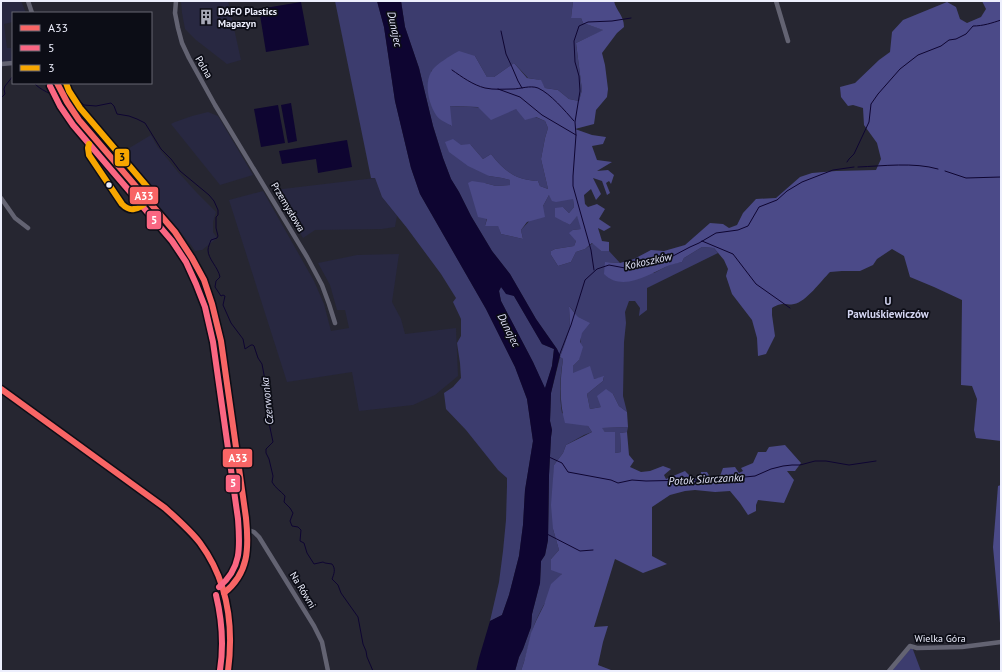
<svg xmlns="http://www.w3.org/2000/svg" width="1002" height="672" font-family="'PT Sans',sans-serif">
<style>
.built{fill:#282841}
.green{fill:#3c3c6e}
.forest{fill:#4b4a88}
.water{fill:#0e0531;fill-rule:evenodd}
.lines{fill:none;stroke-linecap:round;stroke-linejoin:round}
.stream{stroke:#0e0531;stroke-width:1}
.minor{stroke:#636372;stroke-width:4.5}
.bus-1-casing{stroke:#0c0d16;stroke-width:9}
.bus-2-casing{stroke:#0c0d16;stroke-width:9}
.bus-3-casing{stroke:#0c0d16;stroke-width:9}
.bus-1{stroke:#f86565;stroke-width:6}
.bus-2{stroke:#fa6682;stroke-width:6}
.bus-3{stroke:#f7a600;stroke-width:6}
.bus-dot{fill:#edeffd;stroke:#0c0d16;stroke-width:1.5}
.labels{text-anchor:middle;dominant-baseline:central;stroke-width:3.5;stroke-linejoin:round;paint-order:stroke}
.poi-label{font-size:10px;font-weight:bold;fill:#edeffd;stroke:#0c0d16;text-anchor:start}
.street-label{font-size:10px;fill:#edeffd;stroke:#0c0d16}
.water-label{font-size:11px;font-style:italic;fill:#e0e2f7;stroke:#0c0d16}
.neighbourhood-label{font-size:11px;font-weight:bold;fill:#d3d5f1;stroke:#0c0d16}
.line-badge{stroke:#0c0d16;stroke-width:1.5}
.badge-label{font-size:11px;text-anchor:middle;font-weight:bold;fill:#fff}
.pale-badge-label{font-size:11px;text-anchor:middle;font-weight:bold;fill:#111}
</style>
<rect width="100%" height="100%" fill="#262631"/>
<g class="built">
<path d="M1,1H21L26,13H13V22L4,24L7,48H11L13,65L1,67Z"/>
<path d="M181,1H228L241,60L227,64L196,40L185,29L182,13Z"/>
<path d="M208,112L218,116L253,175L220,185L171,124L175,122L192,116Z"/>
<path d="M151,135L157,146L178,172L197,193L216,212L213,222V232L217,238L202,250L195,251L191,245L155,201L122,163L119,157L121,153Z"/>
<path d="M375,178L382,197L397,216L395,227L382,229L315,230L303,238L274,190Z"/>
<path d="M263,191L314,281L324,304L331,331L349,328L345,310H337L330,285L318,263L357,255L399,254L392,302L401,319L405,334L456,328L458,376L435,395L413,405L359,411L352,372L287,382L229,200Z"/>
</g>
<g class="green">
<path d="M335,1H377L384,27L395,101L411,168L420,194L486,309L515,367L527,399L533,441L525,490L523,525L519,556L509,595L502,615L490,621L499,582L503,551L506,520L507,486V478L498,470L466,430L446,409L444,393L453,387L461,378L460,363L457,343L461,336V319L453,302L456,298L441,274L407,228L382,197L375,178H371Z"/>
<path d="M401,1H573L571,18H581L583,23L604,30L576,43L582,90L579,101L569,99L558,90L545,88L540,80L528,78L514,63L494,77H487L475,56L431,71L451,126L449,106L516,109L545,121L548,128L545,138L541,159L548,189L540,186L538,181C516,180 505,172 491,154L483,159L470,144L489,176L502,178L510,180V185L496,186L485,183L487,218L485,226L498,225L501,234L523,239L521,230L543,206L549,195L573,199L574,207L569,213L563,207L565,222L570,225L577,215L582,229L573,230L576,241L574,246L555,249L551,251V255L558,266L571,262L576,252L585,249L593,243L601,251H609L620,263L605,262L654,273L671,264L682,262L684,258L702,247L714,248L718,253L647,288V310L639,316L640,308L635,301H629L625,312L626,323L624,342L623,396L627,412L619,406L613,394L601,407L590,409L587,394L603,381L604,377L594,379L573,373V366L579,360C580,339 586,323 569,306L570,327L565,343L560,357L563,359C560,377 559,394 562,413L588,426L592,432L584,435L566,445L563,453L554,465L553,529L559,550L551,559L562,574C553,590 542,606 535,623C529,639 527,655 521,671H515L519,657L523,649L531,627L532,614L540,583L541,561L545,555L548,540L549,475L551,437L552,430L550,421L551,393L560,357L557,349L536,319L510,274L492,251L471,216L459,192L451,179L443,158L433,126L419,68L405,27Z"/>
<path d="M501,287L514,296L542,344L554,349L552,366L545,389L533,362L501,301L499,291Z"/>
<path d="M628,427L627,432L620,433L621,452L615,453L605,432L601,428Z"/>
<path d="M912,647L921,671H890Z"/>
</g>
<g class="forest">
<path d="M573,1H614C616,11 624,15 624,27L617,33L602,53L605,65L608,89L607,97L596,110L594,124L575,129L592,135L606,137L603,144L592,146L597,160L612,162L597,171L608,170L614,175L611,184L609,181L606,183L610,193L607,195L602,181L593,178L601,194L596,200L591,189L584,195L585,204L588,207L597,204L605,209L599,219L611,227L604,231L598,228L602,241L609,242V251H601L592,243L585,249L576,252L571,262L558,266L551,255V251L555,249L574,246L576,241L569,233L573,230L581,229L577,216L570,225L555,217V208L563,207L569,213L574,207L573,199L556,202L552,201L549,195L543,206L545,217L527,222L521,230L523,239L501,234L498,226H485L487,219L478,217L468,183L472,181L485,183L496,186L510,185V180L502,178L489,176L468,166L449,152L445,142L453,139L461,145L470,144L483,159L491,154C505,172 516,180 538,181L540,186L548,189L541,159L545,138L548,128L545,121L536,117L525,120L516,109L491,120L478,107L450,106L452,126C447,123 439,120 436,115C429,104 424,85 431,72C435,65 451,55 459,51L475,56L487,77H494L514,63L527,78L541,80L545,88L558,90L569,99L579,101L582,90L576,43L603,30L583,23L581,18H571Z"/>
<path d="M982,1H1001V441L976,438L974,430L977,399L972,386L961,385L962,300L934,287L910,277L904,256L892,249L877,259L873,265L860,271H842L830,272C821,281 806,302 794,304C784,306 784,301 772,308V315L775,336L766,354L758,356L757,338L752,320L732,294L726,276L728,269L724,260L714,248L702,247L684,258L682,262C678,263 674,264 670,265C651,273 623,293 604,274L605,262L620,263L634,259L651,250L664,251L685,245L710,223L723,224L729,228L737,225L743,213L756,199L776,198L800,177L812,173L836,171L876,170L881,159L877,143L864,125L863,108L853,105L848,106L841,97L840,87L855,83L879,60L890,52L892,32L903,20L947,2L956,7L960,19L967,23L981,17L986,9Z"/>
<path d="M569,306L578,317L590,323L582,333L580,342L583,347L579,360L573,366V373L590,366L594,379L604,376L603,381L587,394L590,409L601,407L597,396L606,389L613,394L619,406L627,412L628,427L602,428L605,432H615V453L621,452L620,433L627,432L629,455L634,461L630,467L641,472L650,471L663,466L671,469L664,475L666,479L685,471L692,478H700L701,472H707L710,477L720,476L723,468L735,467L739,473L743,471L741,468L753,463L758,452H766L769,447L785,445L801,463L795,471H787L794,480L784,503L758,500L756,505V511L748,515L740,503L730,491L715,492L695,490L685,491L670,495L652,507V556L667,564L643,573L615,559L594,627L608,626L603,642L598,665L611,670V671H521L524,662L531,633L536,621L544,605L551,584L562,574L551,570V559L559,550L553,529L551,505L554,465L563,453L566,445L592,432L588,426L565,423C559,401 560,381 563,359L560,357L565,343L570,327Z"/>
<path d="M1001,485V634L993,547L998,486Z"/>
</g>
<g class="water">
<path d="M377,1H401L405,27L419,68L433,126L443,158L451,179L459,192L471,216L492,251L510,274L536,319L557,349L560,355L551,393L550,421L552,430L551,437L549,475L548,540L545,555L541,561L540,583L532,614L531,627L523,649L519,657L515,671H476L479,658L490,621L502,615L509,595L519,556L523,525L525,490L533,441L527,399L515,367L486,309L420,194L411,168L395,101L384,27ZM501,287L506,294L514,296L542,344L554,349L552,366L545,388L533,362L501,301L499,291Z"/>
<path d="M301,2L309,45L266,52L259,9Z"/>
<path d="M291,103L297,141L288,143L281,105Z"/>
<path d="M278,105L285,143L261,147L254,109Z"/>
<path d="M347,140L352,167L318,173L316,159L282,164L279,151Z"/>
</g>
<g class="lines">
<g class="stream">
<path d="M501,31L506,54L512,67L518,81L522,88"/>
<path d="M452,70C462,77 473,85 485,88C494,90 504,89 513,89C520,89 530,85 538,88C551,94 565,111 574,121"/>
<path d="M34,83C39,89 53,96 61,97"/>
<path d="M498,89L520,97L542,115L576,135"/>
<path d="M1,98L5,94L4,89L5,86L13,76"/>
<path d="M66,98L80,101L84,105L96,106L111,103L114,106L117,114L129,116L137,119L145,123L161,149L171,159L180,171L209,195L214,201L218,210V215L216,217V228L218,236L217,238L211,240C210,243 208,247 208,250C208,259 218,267 220,277L216,281L215,287L221,296L223,295L225,296L223,305L231,323L243,339L245,349L251,345H253L254,346L258,358L262,364L270,407L266,415L269,423L273,442L266,449V453L269,459L273,476L272,482C275,488 281,491 285,496L284,502L290,508L293,513L290,521L292,526L298,527L301,530L300,541L304,543L307,553L314,564L323,562L325,563L332,564C336,569 334,574 332,579L338,585L341,593L358,617L363,644L366,651L367,657L373,671"/>
<path d="M847,162L849,159L854,154L869,122L871,104L878,94L900,69L918,55L941,46L949,40L956,39L966,34L973,26C983,26 992,23 1001,20"/>
<path d="M858,167C883,166 914,162 938,169"/>
<path d="M945,171L966,178L1001,177"/>
<path d="M702,241L733,254L756,284L790,308"/>
<path d="M594,270L591,250L578,204L573,186V176L576,135L575,122L580,91L579,76L575,62L574,41L579,26L588,22L612,21L631,18"/>
<path d="M559,356L571,325L585,280L597,269L609,265L625,268L648,263L673,256L690,247L699,243L716,233L738,230L748,226L759,207L777,200L787,191L802,182L833,170L854,167"/>
<path d="M549,457L562,463L568,472L611,480L618,483L632,480L646,481L692,480L704,481L755,476L771,469L783,466L792,465H800L815,461H826L849,465L876,461"/>
<path d="M547,534L580,551L593,550"/>
</g>
<g class="minor">
<path d="M28,1L32,13"/>
<path d="M176,1L175,13L178,28L182,43L189,58L215,105L307,257L322,285L329,304L335,323"/>
<path d="M776,1L788,41"/>
<path d="M1,64L13,63"/>
<path d="M57,83C67,110 89,132 108,154C123,172 138,190 154,207C165,220 177,233 186,247C204,275 216,308 221,341C228,387 234,433 240,479C243,504 250,533 246,558C243,573 236,584 224,593"/>
<path d="M1,198L15,218L28,228"/>
<path d="M1,389L165,508C177,519 190,530 200,543C227,580 236,626 228,671"/>
<path d="M246,529L254,532L259,537L314,626L322,642L328,671"/>
<path d="M889,671L910,646L917,648L962,647L1001,642"/>
</g>
<g class="bus-1-casing">
<g id="bus-1">
<path d="M57,83L67,102L79,120L175,232L192,258L204,280L212,304L221,341L246,518C249,548 249,573 224,593"/>
<path d="M1,389L165,508C177,519 190,530 200,543C228,581 234,625 228,671"/>
</g>
</g>
<g class="bus-2-casing">
<g id="bus-2">
<path d="M50,86L60,106L73,125L172,241L186,262L196,284L205,307L213,342L238,519C240,546 242,568 219,587"/>
<path d="M216,595C222,620 224,644 220,670"/>
</g>
</g>
<g class="bus-3-casing">
<path id="bus-3" d="M66,83L69,91L80,108L149,189C152,198 143,208 134,209C130,210 125,207 122,204L89,155L88,148L89,144"/>
</g>
<use href="#bus-1" class="bus-1"/>
<use href="#bus-2" class="bus-2"/>
<use href="#bus-3" class="bus-3"/>
</g>
<defs>
<g id="building-bare" transform="scale(1.2)"><path d="M-4-6H4V6H1V3H-1V6H-4ZM-2.5-4.3h1.7v1.8h-1.7ZM.8-4.3h1.7v1.8H.8ZM-2.5-1h1.7V.8h-1.7ZM.8-1h1.7V.8H.8Z" fill="#a7a9b6" stroke="#0c0d16" stroke-width="2.5" paint-order="stroke"/></g>
</defs>
<g fill-rule="evenodd">
<use href="#building-bare" x="206" y="17"/>
</g>
<circle class="bus-dot" cx="109" cy="185" r="3.5"/>
<g class="labels">
<g class="poi-label">
<text x="218" y="11">DAFO Plastics<tspan x="218" dy="12">Magazyn</tspan></text>
</g>
<g class="street-label">
<text transform="translate(204 67) rotate(60)">Polna</text>
<text transform="translate(288 207) rotate(59)">Przemysłowa</text>
<text transform="translate(303 590) rotate(59)">Na Równi</text>
<text x="940" y="638">Wielka Góra</text>
</g>
<g class="water-label">
<text transform="translate(395 29) rotate(78)">Dunajec</text>
<text transform="translate(648 261) rotate(-12)">Kokoszków</text>
<text transform="translate(509 330) rotate(63)">Dunajec</text>
<text transform="translate(267 401) rotate(-96)">Czerwonka</text>
<text transform="translate(706 479) rotate(-3)">Potok Siarczanka</text>
</g>
<g class="neighbourhood-label">
<text x="888" y="301">U<tspan x="888" dy="13">Pawluśkiewiczów</tspan></text>
</g>
</g>
<g class="line-badge">
<rect x="114" y="148" width="16" height="19" rx="4" fill="#f7a600"/>
<rect x="129" y="186" width="30" height="19" rx="4" fill="#f86565"/>
<rect x="146" y="210" width="16" height="20" rx="4" fill="#fa6682"/>
<rect x="222" y="448" width="31" height="20" rx="4" fill="#f86565"/>
<rect x="225" y="474" width="16" height="19" rx="4" fill="#fa6682"/>
</g>
<g class="badge-label">
<text x="144" y="200">A33</text>
<text x="154" y="224">5</text>
<text x="238" y="462">A33</text>
<text x="233" y="487">5</text>
</g>
<g class="pale-badge-label">
<text x="122" y="161">3</text>
</g>
<rect width="1002" height="672" fill="none" stroke="#edeffd" stroke-width="4"/>
<rect x="12" y="12" width="140" height="72" fill="#0c0d16" stroke="#666772"/>
<rect x="20" y="25" width="20" height="6" fill="#f86565" stroke="#666772"/>
<text x="48" y="32" font-size="12" fill="#edeffd">A33</text>
<rect x="20" y="45" width="20" height="6" fill="#fa6682" stroke="#666772"/>
<text x="48" y="52" font-size="12" fill="#edeffd">5</text>
<rect x="20" y="65" width="20" height="6" fill="#f7a600" stroke="#666772"/>
<text x="48" y="72" font-size="12" fill="#edeffd">3</text>
</svg>
